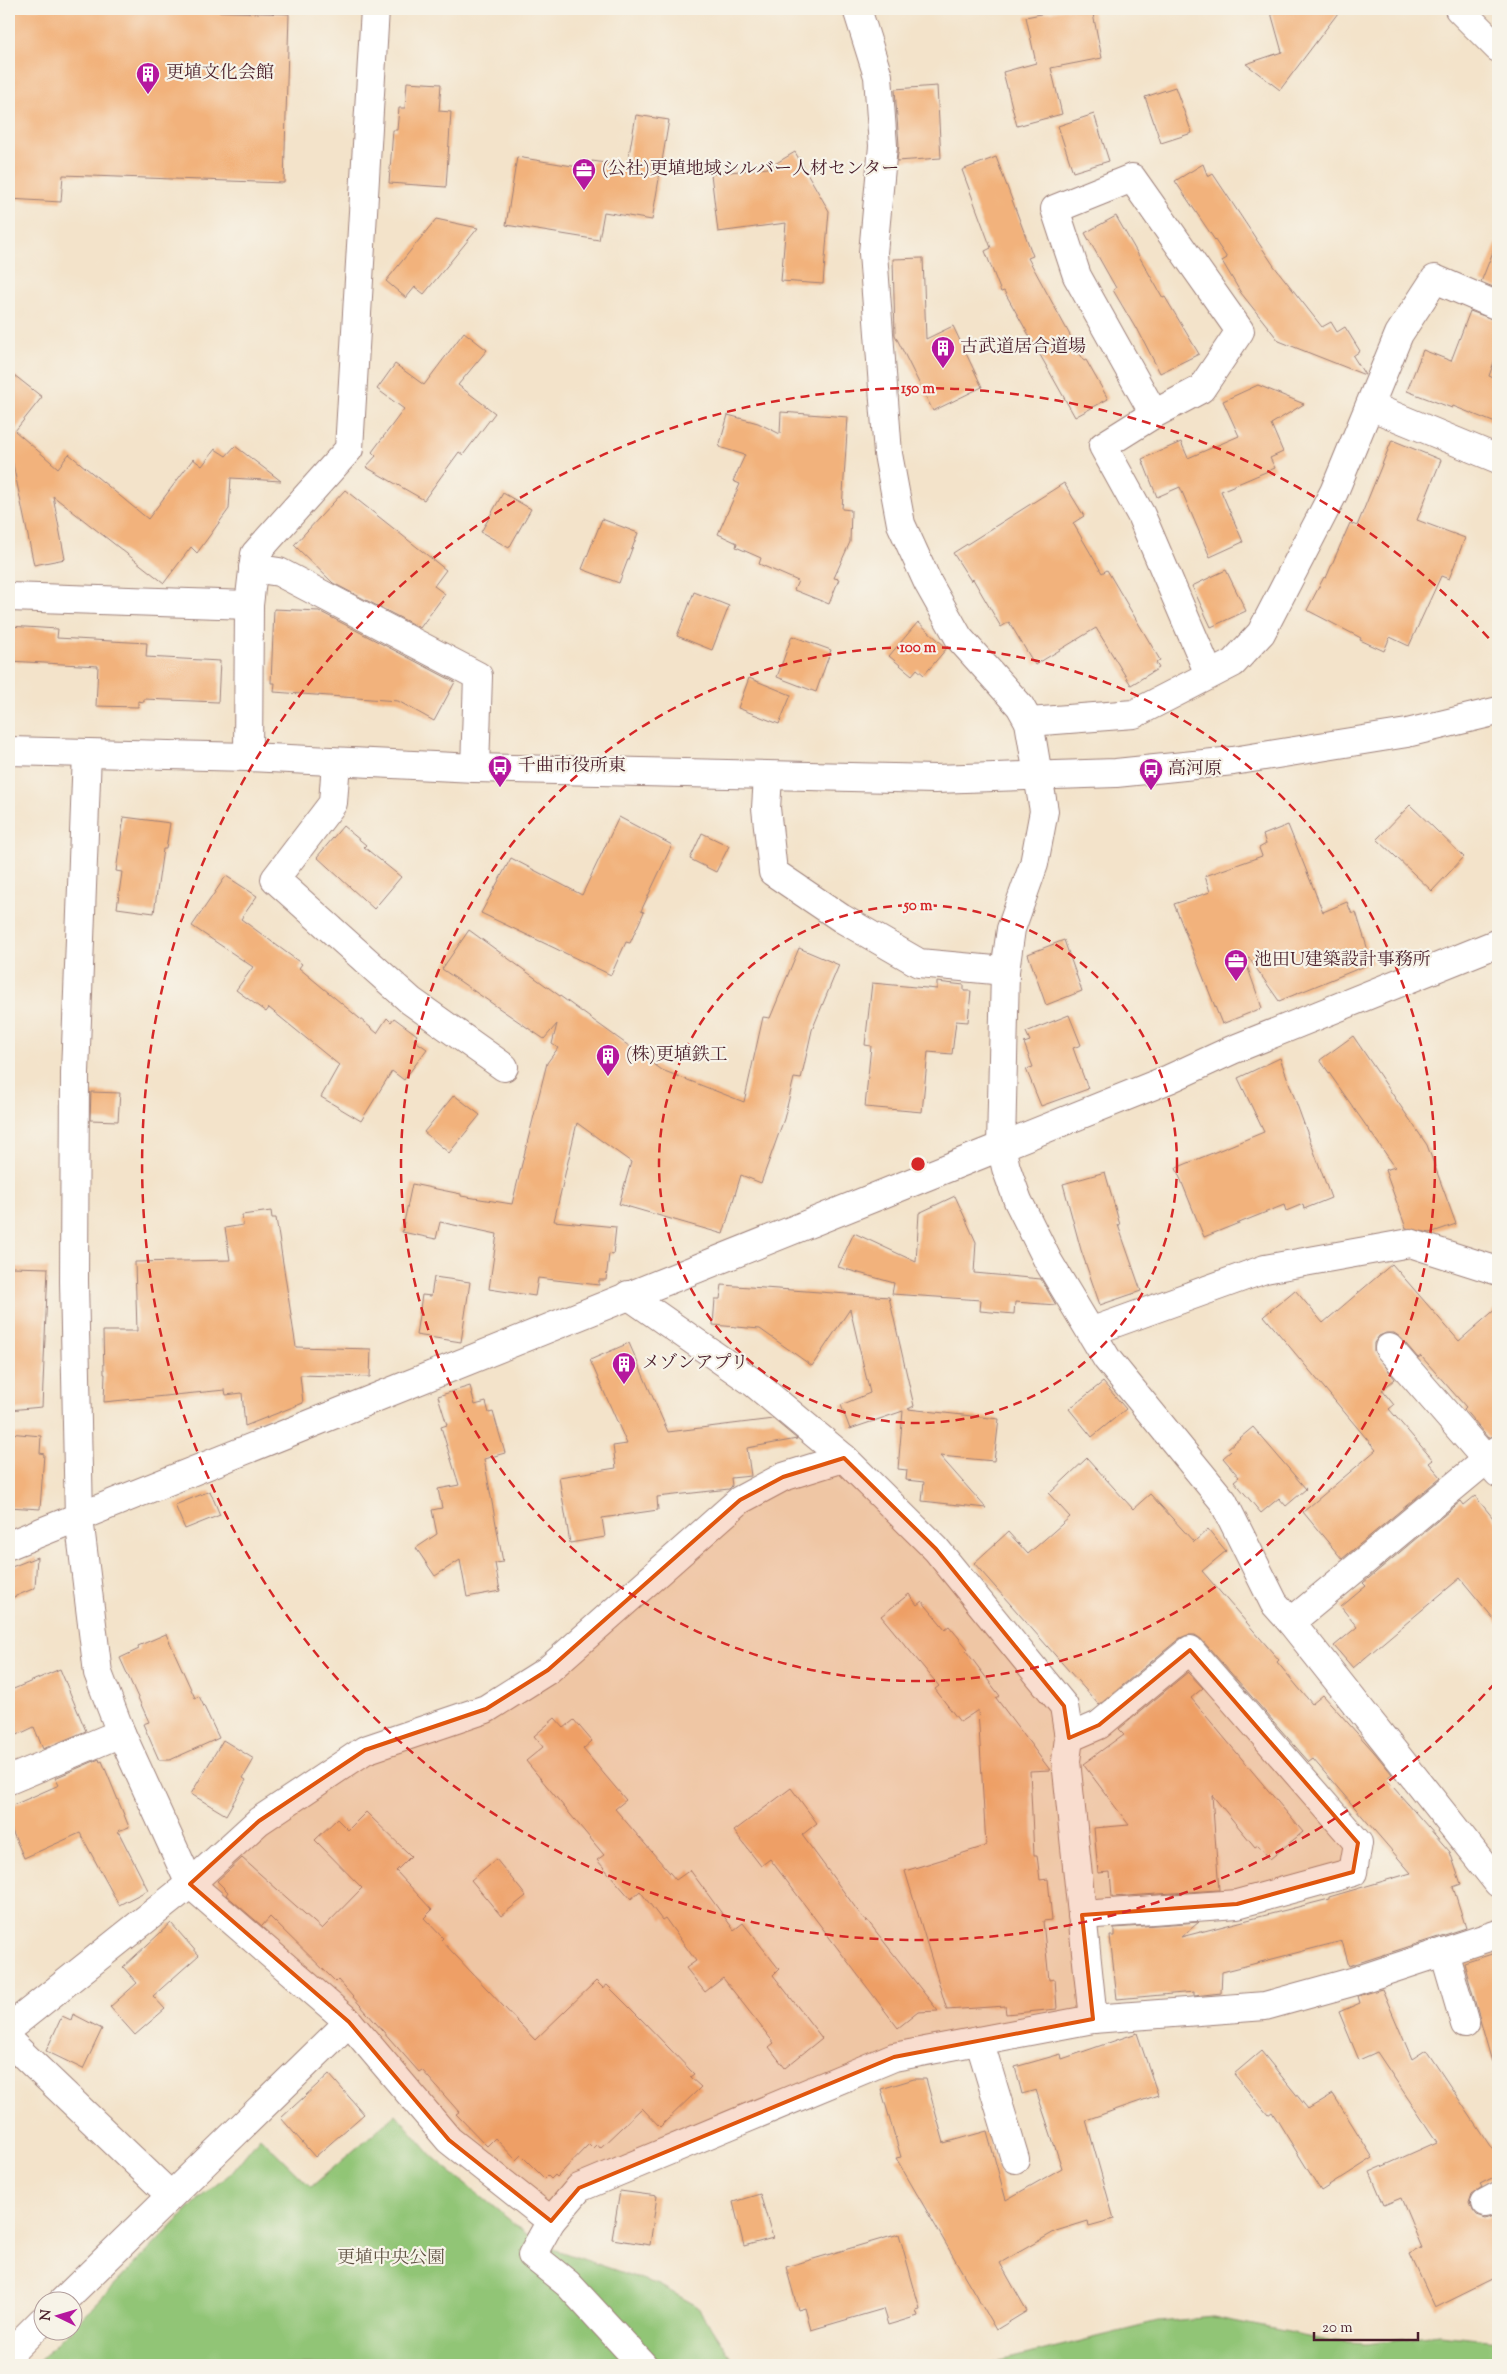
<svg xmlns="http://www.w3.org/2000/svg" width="1507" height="2374" font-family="'Sorts Mill Goudy','Noto Serif JP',serif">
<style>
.green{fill:#91c576;stroke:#6e7250}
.building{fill:#f2b27b}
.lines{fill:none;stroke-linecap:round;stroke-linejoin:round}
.minor-casing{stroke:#9e817a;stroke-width:30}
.tertiary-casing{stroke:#9e817a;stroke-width:30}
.minor{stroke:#fff;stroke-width:28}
.tertiary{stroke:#fff;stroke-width:28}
.marked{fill:#e0560e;fill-opacity:0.2;stroke:#e0560e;stroke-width:4;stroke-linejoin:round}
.ring{fill:none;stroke:#d62828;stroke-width:2.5;stroke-dasharray:9 6}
.labels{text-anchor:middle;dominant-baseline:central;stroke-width:4.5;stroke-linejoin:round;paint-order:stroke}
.poi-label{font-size:18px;fill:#4a1f2b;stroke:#f7f3e8;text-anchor:start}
.park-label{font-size:18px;fill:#5f5142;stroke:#f7f3e8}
.centre{fill:#d62828;stroke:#f7f3e8;stroke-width:2.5}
.ring-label{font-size:15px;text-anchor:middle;font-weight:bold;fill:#d62828;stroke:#f7f3e8;stroke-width:4.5;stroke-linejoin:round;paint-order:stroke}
</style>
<rect width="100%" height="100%" fill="#f7f3e8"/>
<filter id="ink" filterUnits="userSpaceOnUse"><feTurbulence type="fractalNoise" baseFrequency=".02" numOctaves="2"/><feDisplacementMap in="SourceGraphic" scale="10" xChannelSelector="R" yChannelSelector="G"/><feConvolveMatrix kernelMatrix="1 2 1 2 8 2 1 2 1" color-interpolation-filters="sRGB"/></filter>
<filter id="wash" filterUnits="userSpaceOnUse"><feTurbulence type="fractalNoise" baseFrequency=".0096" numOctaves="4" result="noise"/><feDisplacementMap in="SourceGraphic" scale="20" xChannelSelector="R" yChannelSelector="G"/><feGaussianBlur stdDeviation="1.12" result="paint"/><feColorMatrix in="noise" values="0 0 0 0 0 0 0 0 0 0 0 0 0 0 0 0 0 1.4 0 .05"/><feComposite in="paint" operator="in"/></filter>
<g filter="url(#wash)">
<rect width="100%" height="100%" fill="#f3e3ca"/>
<g class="green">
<path d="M396,2114L432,2156L529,2236L553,2249L659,2285L697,2306L736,2365H35L68,2332H72L73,2327L202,2196L230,2174L260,2137L311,2187Z"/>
<path d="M1213,2317L1334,2341L1366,2343L1439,2335L1498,2341V2365H984L1158,2322Z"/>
</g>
<g id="blocks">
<g class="building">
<path d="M9,9H146L289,14L284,183L63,175L61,202L9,199Z"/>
<path d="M1065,9H1092L1102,58L1051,68L1062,114L1017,126L1003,72L1036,63L1026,17Z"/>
<path d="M1270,9H1341L1280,90L1246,64L1282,52Z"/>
<path d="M407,82L441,84L439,111L451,112L446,187L389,183L393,130H397L399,108H405Z"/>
<path d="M937,86L941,158L897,161L899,145L895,89Z"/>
<path d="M1175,87L1192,133L1161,143L1145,97Z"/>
<path d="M1094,114L1109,161L1073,172L1058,126Z"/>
<path d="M636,115L669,120L652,220L604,212L599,240L506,225L517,157L591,169L592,161L627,166Z"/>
<path d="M795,152L829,211L823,284L781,281L786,223L718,232L711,174L768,168Z"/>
<path d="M996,157L1033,256L1028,258L1084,361L1086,360L1108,399L1075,417L1004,291L1001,292L985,251L991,248L962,170Z"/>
<path d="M1203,164L1208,177L1213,174L1274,266L1322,327L1331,322L1337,332L1345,327L1360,351L1353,356L1365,375L1279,341L1241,293L1222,261L1227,258L1175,181Z"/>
<path d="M1116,216L1163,298L1165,297L1199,354L1160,373L1137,328L1136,329L1113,290L1116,288L1085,233Z"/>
<path d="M436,219L478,228L424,294L415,287L406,298L386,281Z"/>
<path d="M1496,244H1498V289L1481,282Z"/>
<path d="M923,258L926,339L953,326L982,387L933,411L895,335L893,259Z"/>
<path d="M1470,311L1498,321V351L1489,376L1498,380V424L1453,406L1452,408L1407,391L1423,350L1451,361Z"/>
<path d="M464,332L487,350L458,385L495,413L463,455L459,452L424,500L366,467L376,456L372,452L404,409L377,389L395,364L424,385Z"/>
<path d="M9,371L42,397L15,431L58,468L69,454L148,519L193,459L202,466L215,449L226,456L235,446L281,481L231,478L229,509L197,553L191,547L164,583L53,496L65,559L34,565L9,445Z"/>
<path d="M1258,385L1304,404L1271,424L1283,452L1270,458L1275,468L1221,491L1243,542L1210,557L1180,487L1157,497L1142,459L1181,442L1188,458L1239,436L1223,401Z"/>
<path d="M781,412L848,417L842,509L851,510L850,542L834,578L839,579L829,604L794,590L798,581L759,564L761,558L736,547L737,543L718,534L740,484L733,481L745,455L719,447L728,415L758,423L780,434Z"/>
<path d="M1392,440L1441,460L1417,520L1465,538L1449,579L1441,576L1409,646L1390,637L1384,651L1360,640L1361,638L1307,610L1324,577L1326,578L1350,523L1357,526Z"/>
<path d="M1064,483L1084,516L1073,523L1102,573L1107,570L1160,660L1156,663L1159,668L1131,685L1096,628L1035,665L1009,622L1001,627L973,579L971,581L953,553Z"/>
<path d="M345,490L446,570L434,586L445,594L420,628L333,583L294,545Z"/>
<path d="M503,493L531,509L509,548L481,532Z"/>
<path d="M602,519L638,533L619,583L582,569Z"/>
<path d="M1226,570L1246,611L1211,627L1192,586Z"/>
<path d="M694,592L729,606L712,650L677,636Z"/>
<path d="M274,609L319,611L455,682L434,721L398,701L274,692L275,683H271Z"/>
<path d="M918,622L947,648L924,675L917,669L912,675L889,656Z"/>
<path d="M9,626L58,629L57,638L147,643L146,657L220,661L218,702L144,699V702L138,701V707L96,706L98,666L9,661Z"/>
<path d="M792,636L831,650L816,692L777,677Z"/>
<path d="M749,678L791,695L779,724L738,708Z"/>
<path d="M1410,805L1464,857L1432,891L1377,839Z"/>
<path d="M124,817L170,823L166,849H163L154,913L117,908L122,872L116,871Z"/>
<path d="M619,817L672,845L641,911L644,912L630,943L626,942L611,975L481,913L511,858L582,895Z"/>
<path d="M1288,825L1323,912L1347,902L1352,914L1356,912L1372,963L1279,1001L1249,958L1245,960L1262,1008L1222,1024L1174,904L1210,892L1205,876L1262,856L1259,848L1266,844L1263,835Z"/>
<path d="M343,826L366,845L364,847L401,877L374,909L317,857Z"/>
<path d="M702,833L729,846L716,872L690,859Z"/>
<path d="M226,876L257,896L241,919L302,964L299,968L377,1033L387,1018L391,1022L394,1018L417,1035L414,1040L427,1049L404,1080L392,1071L361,1121L321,1097L339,1065L269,1008L266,1012L236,990L253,967L192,926Z"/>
<path d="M469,930L662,1070L744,1102L763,1017L770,1018L799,948L839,965L812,1030L801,1079L794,1078L784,1119L761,1183L741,1175L723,1234L619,1204L631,1162L577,1123L554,1221L616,1227L613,1255L609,1254L606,1280H599V1285L538,1278L535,1296L489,1289L497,1234L440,1222L436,1239L402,1232L412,1184L461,1194V1196L512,1204L547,1063L558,1048L552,1044L557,1024L544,1039L442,969Z"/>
<path d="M1064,940L1082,991L1046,1005L1028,954Z"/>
<path d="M937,982L964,985V991H971L968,1022L956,1021L952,1054L928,1052L922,1112L865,1107L871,1046L865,1045L872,983L937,989Z"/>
<path d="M1069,1015L1081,1045L1073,1048L1088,1089L1041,1106L1026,1069L1033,1067L1024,1043L1030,1041L1026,1032Z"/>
<path d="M1353,1036L1427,1145L1456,1224L1430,1233L1406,1228L1385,1170L1395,1167L1320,1060Z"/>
<path d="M1280,1058L1331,1198L1304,1209L1303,1204L1286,1211L1284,1205L1204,1237L1176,1168L1264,1132L1238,1078Z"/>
<path d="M91,1092L120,1093L118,1121L90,1120Z"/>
<path d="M454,1095L480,1115L449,1153L424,1132Z"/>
<path d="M1105,1172L1120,1225H1118L1141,1291L1100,1305L1081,1250L1063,1184Z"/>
<path d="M955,1196L976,1242L974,1273L1041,1279L1056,1305L1015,1302L1014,1314L980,1311L981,1300L892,1294L894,1283L838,1267L854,1233L916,1262L919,1213Z"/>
<path d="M271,1211L272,1218H276L296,1347L371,1349L370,1377L300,1375L303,1403L245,1426L242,1393L226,1395L225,1390L104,1402L105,1374H104L103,1331H137L135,1262L230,1260L225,1228L243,1225L242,1215Z"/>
<path d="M1392,1264L1459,1341L1498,1307V1435L1488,1438L1464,1409L1466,1407L1421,1356L1418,1358L1400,1337L1394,1333H1386L1379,1336L1374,1343V1351L1395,1379L1382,1390L1394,1405L1389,1409L1433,1460L1429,1463L1441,1477L1342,1559L1303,1512L1376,1450L1264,1316L1295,1290L1323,1323Z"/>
<path d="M11,1267L48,1268L42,1407L9,1410Z"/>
<path d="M434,1277L470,1282L461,1342L416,1335L422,1295L431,1296Z"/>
<path d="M722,1285L889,1297L914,1406L908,1409L999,1419L994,1461L940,1456L986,1508L922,1501L924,1482L906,1480L907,1470L898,1469L903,1411L850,1429L841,1405L870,1393L850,1309L812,1366L760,1329L713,1325L715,1299H720Z"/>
<path d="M629,1343L668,1432L773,1419L797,1439L747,1448L751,1476L731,1478L732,1486L729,1489L657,1497L658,1510L602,1518L605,1537L570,1543L559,1477L616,1468L613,1446L627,1444L590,1360Z"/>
<path d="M1103,1382L1126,1409L1092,1437L1069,1409Z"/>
<path d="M470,1386L475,1405L486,1402L489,1413L493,1412L505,1453L484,1459L503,1562L495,1563L500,1591L467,1597L460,1560L435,1576L416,1548L437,1534L432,1510L442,1508L438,1489L459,1485L441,1427L447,1425L438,1396Z"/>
<path d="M1253,1427L1306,1489L1286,1506L1279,1498L1261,1513L1234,1481L1239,1477L1223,1458L1231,1451L1228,1448Z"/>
<path d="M9,1433L41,1436L40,1453L44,1454L40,1509L9,1507Z"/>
<path d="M1087,1458L1133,1509L1150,1494L1194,1542L1208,1529L1226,1551L1202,1571L1279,1660L1277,1662L1312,1704L1323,1695L1374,1752L1392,1774L1386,1779L1450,1852L1461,1884L1453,1887L1466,1928L1349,1966L1342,1941L1222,1972L1221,1993L1194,1996V1992L1117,1999L1110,1936H1114V1928L1199,1922L1181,1937L1329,1899V1897L1411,1873L1313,1759L1309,1762L1201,1639L1195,1635H1188L1180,1638L1099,1705L974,1563L1008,1532L1028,1554L1070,1517L1049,1494Z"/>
<path d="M210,1491L220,1515L185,1529L175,1505Z"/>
<path d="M1475,1496L1498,1524V1624L1460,1578L1353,1668L1334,1646L1357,1627L1341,1607L1366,1586L1363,1583L1461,1501L1464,1505Z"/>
<path d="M37,1557L35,1588L9,1599V1568Z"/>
<path d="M909,1594L917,1605L922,1601L945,1629L949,1626L968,1649L966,1651L1000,1696L996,1698L1050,1770L1030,1771L1034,1855H1037L1040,1880L1048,1879L1052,1920L1043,1921L1049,1980L1055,1979L1057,2009L1006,2014L1005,2006L947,2010L905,1871L986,1846L978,1710L960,1722L935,1689L939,1686L881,1616Z"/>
<path d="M166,1634L195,1698L199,1696L219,1738L170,1760H159L143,1724L149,1722L120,1658L139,1649L138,1646Z"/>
<path d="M60,1669L86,1731L43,1749L34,1727L9,1739V1691Z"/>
<path d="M1188,1672L1203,1688L1191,1698L1303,1832L1270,1859L1258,1845L1255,1847L1212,1795L1219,1890L1112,1897L1110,1872L1098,1873L1094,1828L1129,1825L1083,1764L1124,1734L1119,1729Z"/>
<path d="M555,1718L564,1728L574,1720L592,1741L583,1749L626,1800L615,1809L676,1880L690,1870L734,1930L743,1923L779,1969L773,1975L822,2038L785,2068L769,2047L774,2043L723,1978L705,1992L686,1968L696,1961L665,1918L662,1920L640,1891L631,1899L597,1860L604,1855L526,1761L543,1747L534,1736Z"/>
<path d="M223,1740L254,1759L243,1778L246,1780L226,1815L191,1794Z"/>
<path d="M99,1759L100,1762L102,1761L129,1827L118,1831L148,1890L119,1905L80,1833L24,1858L9,1824V1807L59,1785L55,1778Z"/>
<path d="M791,1788L817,1823L802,1835L866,1922L867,1920L938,2011L918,2012L898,2028L770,1859L761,1866L734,1831Z"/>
<path d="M366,1812L411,1856L396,1871L432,1910L424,1918L443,1938L441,1940L535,2040L596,1981L603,1988L607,1985L641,2019L694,2074L690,2077L701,2087L660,2127L642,2108L600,2148L597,2144L593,2148L589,2144L557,2177L555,2175L551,2179L548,2176L545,2179L521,2155L516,2160L495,2138L487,2146L456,2114L459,2112L422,2070L419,2072L338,1980L336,1982L270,1917L262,1926L226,1895L228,1892L217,1881L242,1858L322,1929L362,1888L315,1840L337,1819L348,1830Z"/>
<path d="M496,1859L526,1896L501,1916L471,1880Z"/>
<path d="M171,1923L199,1955L153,1996L165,2009L135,2035L110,2007L137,1983L123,1967Z"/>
<path d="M1498,1952V2061L1492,2062L1464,1963Z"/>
<path d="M1382,1989L1412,2059L1426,2050L1498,2158V2175L1480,2184L1482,2187L1472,2194L1469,2203L1472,2211L1476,2216L1485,2219L1495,2215L1498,2222V2277L1435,2308L1410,2254L1422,2248L1401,2198L1384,2205L1370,2172L1437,2142L1377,2052L1359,2060L1339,2012L1360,2003L1358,1996Z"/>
<path d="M73,2014L102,2029L83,2069L46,2051L62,2016L71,2020Z"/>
<path d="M1137,2033L1158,2095L1086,2120L1114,2219L1089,2226L1088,2221L1056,2231L1000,2263L1027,2311L996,2330L896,2158L901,2157L881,2089L914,2079H926L944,2143L987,2131L1006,2200L1062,2168L1036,2090L1022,2094L1015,2067L1061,2054L1062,2059Z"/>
<path d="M1261,2051L1308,2109L1333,2094L1373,2158L1321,2191L1272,2112L1268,2115L1234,2074Z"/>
<path d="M329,2074L364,2114L315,2157L281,2118Z"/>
<path d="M620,2191L657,2196L650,2245L612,2239Z"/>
<path d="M760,2194L773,2238L744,2246L733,2202Z"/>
<path d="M899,2234L920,2309L916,2310L918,2316L888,2325L883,2309L811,2330L805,2308L798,2310L786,2267Z"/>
</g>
</g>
</g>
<g filter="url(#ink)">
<use href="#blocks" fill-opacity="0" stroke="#9e817a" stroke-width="1"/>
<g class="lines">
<g class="minor-casing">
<g id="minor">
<path d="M857,9L878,76L883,146L873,253L888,454L901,524L928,583L959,638L1020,706L1029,722L1044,811L1034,864L1011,929L1005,971L1001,1146L1006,1168L1018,1201L1048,1261L1107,1359L1223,1501L1274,1603L1291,1622L1498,1883"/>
<path d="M1459,9L1498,48"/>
<path d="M1370,406L1498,459"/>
<path d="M1154,414L1201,389L1240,331L1132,178L1055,209L1077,276L1154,414L1103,446L1141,515L1209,674"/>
<path d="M253,568L279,572L478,676L475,768"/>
<path d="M9,597L249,605"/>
<path d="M1029,722L1134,714L1233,663L1261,633L1334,492L1399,334L1435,279L1498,306"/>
<path d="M87,753L75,1073L74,1281L79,1518L98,1673L121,1733L190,1884L349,2022L449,2140L551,2221"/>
<path d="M248,757L249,605L255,554L349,449L375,9"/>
<path d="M336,762L333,803L275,879L411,1001L504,1067"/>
<path d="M768,777L766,808L773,872L841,918L919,963L1005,971"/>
<path d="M628,1295L754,1383L844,1458L936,1549L1064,1706L1069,1738L1066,1761L1093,2019"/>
<path d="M1095,1336L1101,1328L1265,1269L1410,1243L1498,1271"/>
<path d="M1389,1348L1498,1473"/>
<path d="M9,1545L1169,1079L1232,1050L1498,943"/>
<path d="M1291,1622L1498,1450"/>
<path d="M1069,1738L1099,1725L1190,1650L1358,1843L1353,1872L1237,1904L1082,1915"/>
<path d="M9,1780L121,1733"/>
<path d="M1444,1952L1465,2024"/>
<path d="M9,2028L190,1884L259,1821L365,1750L486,1709L548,1670L740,1500L783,1477L844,1458"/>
<path d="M9,2041L170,2195"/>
<path d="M980,2043L1015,2159"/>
<path d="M1485,2203L1498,2196"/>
<path d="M62,2302L349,2022"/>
<path d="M9,2354L42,2321"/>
<path d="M643,2365L568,2284L532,2255L551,2221L579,2188L894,2057L1093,2019L1265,2006L1352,1982L1498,1934"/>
</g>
</g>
<g class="tertiary-casing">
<path id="tertiary" d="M9,751L248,757L475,768L935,779L1116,773L1233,761L1407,733L1498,711"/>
</g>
<use href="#minor" class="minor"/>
<use href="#tertiary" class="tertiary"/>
</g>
</g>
<path class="marked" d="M844,1458L936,1549L1064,1706L1069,1738L1099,1725L1190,1650L1358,1843L1353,1872L1237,1904L1082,1915L1093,2019L894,2057L579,2188L551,2221L449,2140L349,2022L190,1884L259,1821L365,1750L486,1709L548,1670L740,1500L783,1477Z"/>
<g class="ring">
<circle cx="918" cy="1164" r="259"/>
<circle cx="918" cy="1164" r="517"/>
<path d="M1495 1683A776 776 0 1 1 1495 645"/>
</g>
<defs>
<g id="building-pin" transform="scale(1.25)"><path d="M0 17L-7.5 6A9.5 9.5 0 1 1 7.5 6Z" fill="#b5179e" stroke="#f7f3e8"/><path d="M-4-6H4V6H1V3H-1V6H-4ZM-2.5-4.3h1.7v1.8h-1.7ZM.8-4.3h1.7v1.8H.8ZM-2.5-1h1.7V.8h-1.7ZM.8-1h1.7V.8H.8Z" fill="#fff"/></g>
<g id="office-pin" transform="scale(1.25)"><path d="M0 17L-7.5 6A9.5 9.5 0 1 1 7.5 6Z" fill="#b5179e" stroke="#f7f3e8"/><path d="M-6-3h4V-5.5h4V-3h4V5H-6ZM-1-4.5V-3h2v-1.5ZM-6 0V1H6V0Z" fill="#fff"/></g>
<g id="bus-pin" transform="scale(1.25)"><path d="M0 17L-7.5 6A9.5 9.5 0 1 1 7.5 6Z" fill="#b5179e" stroke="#f7f3e8"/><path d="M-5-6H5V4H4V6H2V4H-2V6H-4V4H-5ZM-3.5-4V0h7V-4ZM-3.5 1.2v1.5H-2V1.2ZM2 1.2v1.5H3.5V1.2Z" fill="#fff"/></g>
</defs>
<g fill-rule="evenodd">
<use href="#building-pin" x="148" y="74"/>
<use href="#office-pin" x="584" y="170"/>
<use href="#building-pin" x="943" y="348"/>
<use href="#bus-pin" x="500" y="767"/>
<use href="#bus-pin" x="1151" y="770"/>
<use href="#office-pin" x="1236" y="961"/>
<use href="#building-pin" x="608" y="1056"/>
<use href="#building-pin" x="624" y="1364"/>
</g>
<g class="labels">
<g class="poi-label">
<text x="166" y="74">更埴文化会館</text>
<text x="602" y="170">(公社)更埴地域シルバー人材センター</text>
<text x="960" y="348">古武道居合道場</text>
<text x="518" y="767">千曲市役所東</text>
<text x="1168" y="770">高河原</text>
<text x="1254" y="961">池田U建築設計事務所</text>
<text x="626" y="1056">(株)更埴鉄工</text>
<text x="642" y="1364">メゾンアプリ</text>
</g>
<g class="park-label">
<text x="391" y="2259">更埴中央公園</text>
</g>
</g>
<circle cx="918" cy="1164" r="8" class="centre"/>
<g class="ring-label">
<text x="918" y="393">150 m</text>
<text x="918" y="652">100 m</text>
<text x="918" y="910">50 m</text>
</g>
<rect width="1507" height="2374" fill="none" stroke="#f7f3e8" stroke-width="30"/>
<g transform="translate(58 2316) rotate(275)"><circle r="24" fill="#f7f3e8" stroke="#b29e9c"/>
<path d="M0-4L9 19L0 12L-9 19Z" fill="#b5179e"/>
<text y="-8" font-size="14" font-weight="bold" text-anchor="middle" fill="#4a1f2b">N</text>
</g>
<path d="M1314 2332v8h104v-8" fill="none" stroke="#4a1f2b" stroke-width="2.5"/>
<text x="1322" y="2332" font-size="15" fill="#4a1f2b" stroke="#f7f3e8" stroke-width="4" paint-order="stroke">20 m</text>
</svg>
